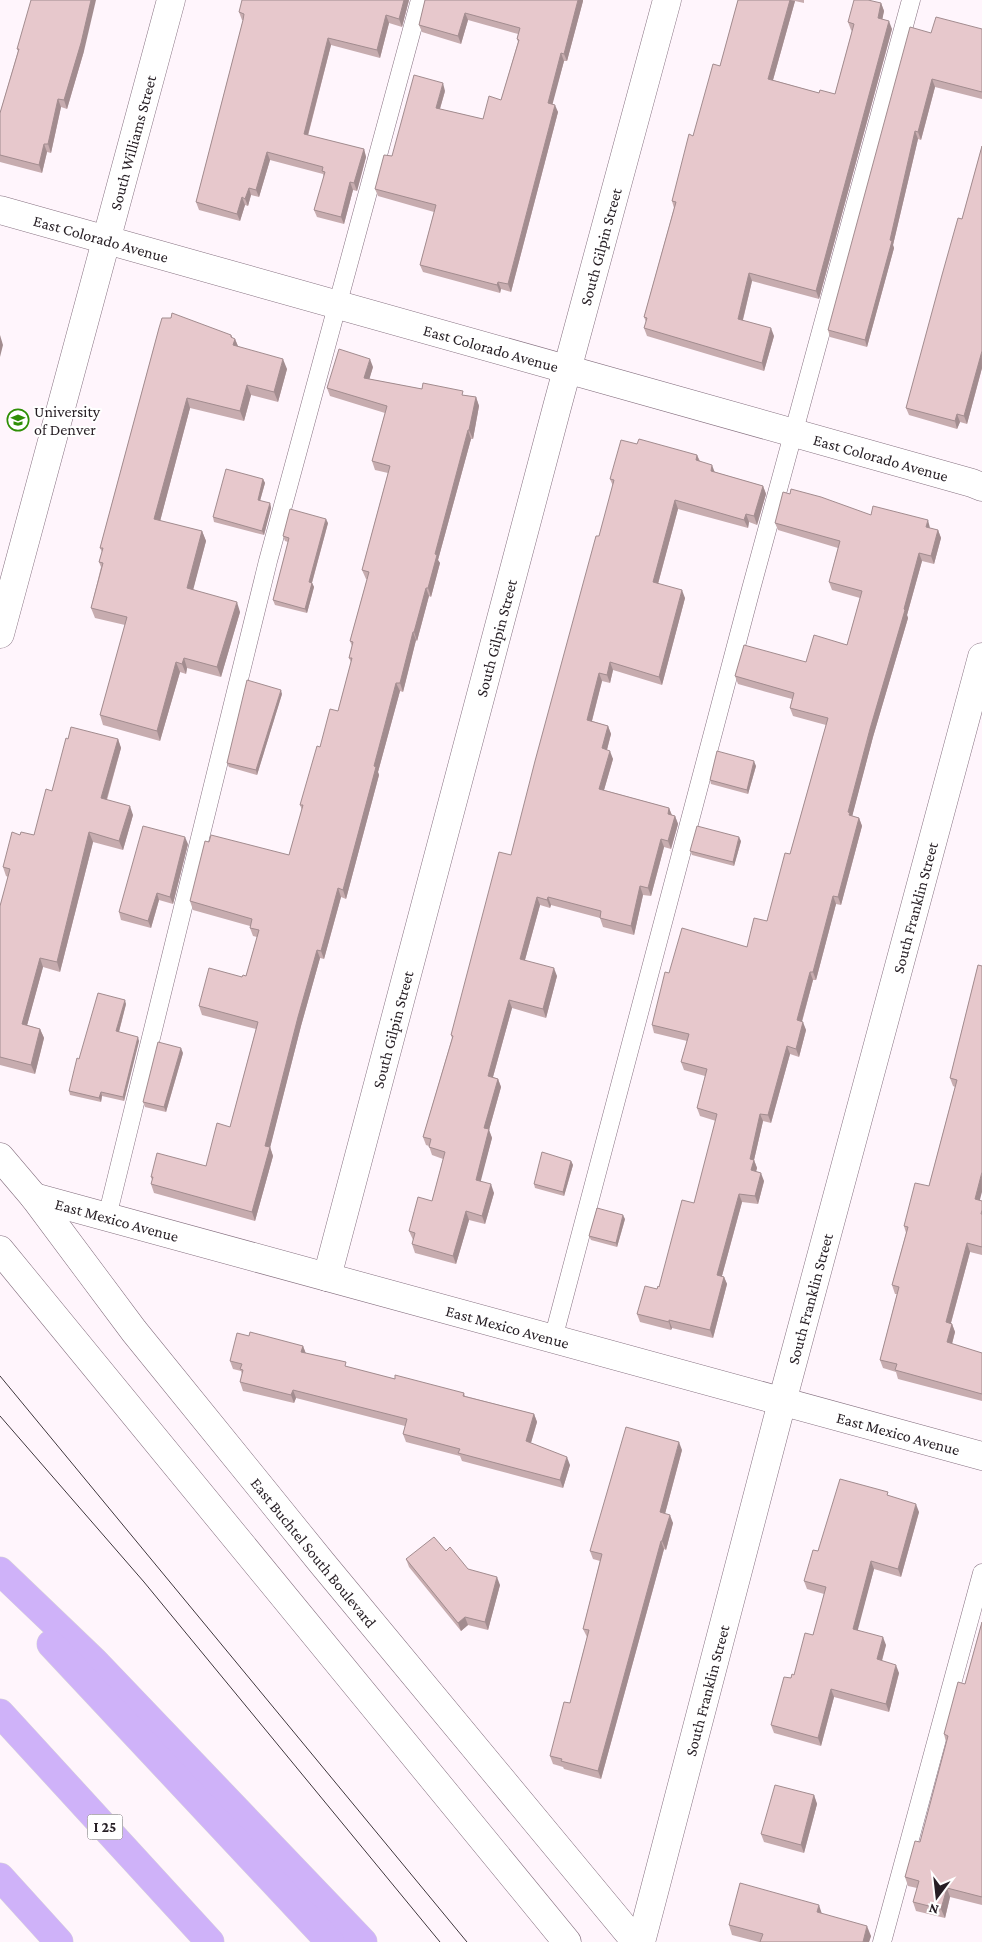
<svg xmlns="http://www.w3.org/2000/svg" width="982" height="1942" font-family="'Crimson Pro',serif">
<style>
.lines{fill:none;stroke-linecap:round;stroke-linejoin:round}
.service-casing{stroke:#867180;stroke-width:19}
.minor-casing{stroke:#867180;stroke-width:29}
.tertiary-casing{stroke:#867180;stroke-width:29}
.secondary-casing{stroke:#867180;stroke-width:29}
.motorway-casing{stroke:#d8d6d8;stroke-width:29}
.service{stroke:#fff;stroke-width:18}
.minor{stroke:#fff;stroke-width:28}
.tertiary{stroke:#fff;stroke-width:28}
.secondary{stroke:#fff;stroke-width:28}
.motorway{stroke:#cfb2f9;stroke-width:28}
.tram{stroke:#3f373d;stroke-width:1}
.wall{fill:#c7acaf}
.shaded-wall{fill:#a28c8f}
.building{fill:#e7c8cc;stroke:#a28c8f}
.labels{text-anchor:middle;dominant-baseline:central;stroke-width:4;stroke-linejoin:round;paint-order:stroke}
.shield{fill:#fff;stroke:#676266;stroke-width:1}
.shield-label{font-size:15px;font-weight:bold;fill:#261e24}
.street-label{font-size:16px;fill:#261e24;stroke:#fff}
.poi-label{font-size:16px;fill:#261e24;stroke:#fff;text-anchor:start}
</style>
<rect width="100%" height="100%" fill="#fff5fc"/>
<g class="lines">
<g class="service-casing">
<g id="service">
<path d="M107,1217L268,561L420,0"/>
<path d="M553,1339L751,589L911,0"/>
<path d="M882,1942L982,1573"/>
</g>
</g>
<g class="minor-casing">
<g id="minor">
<path id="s1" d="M0,210L972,483L982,487"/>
<path id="s2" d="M0,634L171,0"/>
<path id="s3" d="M34,1197L982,1456"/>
<path id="s4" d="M327,1277L557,407L667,0"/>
</g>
</g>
<g class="tertiary-casing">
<g id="tertiary">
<path id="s5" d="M641,1942L782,1402L982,657"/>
</g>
</g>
<g class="secondary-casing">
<g id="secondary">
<path id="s6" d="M0,1157L34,1197L134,1331L322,1563L636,1942"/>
<path d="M0,1250L567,1942"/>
</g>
</g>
<g class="motorway-casing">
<g id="motorway">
<path d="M0,1571L94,1661L363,1942"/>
<path d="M51,1644L330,1942"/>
<path d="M0,1713L210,1942"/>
<path d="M0,1877L59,1942"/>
</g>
</g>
<use href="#service" class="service"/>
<use href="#minor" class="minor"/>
<use href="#tertiary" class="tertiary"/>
<use href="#secondary" class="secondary"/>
<use href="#motorway" class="motorway"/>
<g class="tram">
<path d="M0,1376L467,1942"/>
<path d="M0,1416L144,1582L440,1942"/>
</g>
</g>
<g class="wall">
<path d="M409,0L402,27L389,23L380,58L331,45L308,136L364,149L366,157L357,191L353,190L344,224L317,217L314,210L324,177L323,174L270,160L259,197L251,195L248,206L245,205L240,221L199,210L196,202L243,20H242L239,12Z"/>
<path d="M425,0L583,1L567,61H564L552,104L558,112L511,292L501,289L500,293L423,272L420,265L434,212L378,196L375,189L392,156L445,91L440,109L483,119L501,100L518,42L517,39L518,34L468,20L461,44L422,32L419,25Z"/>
<path d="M738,0H804V3L795,1L773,80L819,93L835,94L852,31L851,30L848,22L881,3L884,11L882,19L892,29L819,299L752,281L743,320L774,336L764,371L647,336L644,328L646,322L644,317L674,208L672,201L693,136L720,66Z"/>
<path d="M982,29V99L935,87L921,140L918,139L893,245L894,248L867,347L830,337L828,330L931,33Z"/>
<path d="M17,49L84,51L67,109L61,107L51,153L47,152L42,173L0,162V113L18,51Z"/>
<path d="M982,146V368L967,424L960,422L957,429L909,415L906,408L962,219Z"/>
<path d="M159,328L231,335L232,338L235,339L238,346L287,369L278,402L251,395L244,421L190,408L160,521L202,531L206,541L193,589L240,612L221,677L187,668L186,674L180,672L160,741L103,725L100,715L125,625L95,618L91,608L101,567L99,562L102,552L100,548Z"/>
<path d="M373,367L369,379L422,389L476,397L479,406L473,439H471L438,560L440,563L431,597L429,596L417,641L416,640L403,692L400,691L378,772L379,775L346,899L341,897L324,959L320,958L301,1026L270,1147L273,1156L255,1221L154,1193L151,1184L152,1180L151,1177L206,1166L230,1127L256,1029L202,1015L199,1006L242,977L246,976L257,937L253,936L250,928V926L193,910L190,901L289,855L302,810L300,805L320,747L338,711L351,662L349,658L352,646L350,641L367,579H366L362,570L388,473L375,470L372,461L385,413L330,396L327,388Z"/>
<path d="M637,444L697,455L700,461L715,472L763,486L766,494L757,525L749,522L748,528L678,509L658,584L685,598L662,685L613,670L610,683L602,681L592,721L608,726L611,734L607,750L613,759L604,790L669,808L672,815L675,816L678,824L671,849L664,847L651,896L643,895L634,935L603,927L600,918L551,905L550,908L540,905L525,960L557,976L546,1018L512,1008L493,1077L498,1079L501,1087L489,1130L492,1138L480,1181L494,1193L485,1224L469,1220L456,1264L415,1253L412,1244L413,1240L409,1231L432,1201L443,1159L432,1155L429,1146L426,1145L423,1137L452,1038L451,1035L511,855L613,486L610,479Z"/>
<path d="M263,479L265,483L260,501L270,503L271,508L264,535L214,522L213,517Z"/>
<path d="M871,515L938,530L941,538L934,564L922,561L907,615L908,618L873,737L852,816L859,818L862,826L841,905L836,904L816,980H813L802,1022L806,1030L799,1057L790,1054L771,1123L763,1121L754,1160L757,1168L756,1172L764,1181L758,1204L742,1202L722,1276L724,1277L727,1284L713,1338L672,1328L671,1330L640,1322L637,1314L659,1287L694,1203L716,1121L700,1116L697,1108L705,1076L684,1070L681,1062L687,1041L654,1033L652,1025L669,973L747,947L767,921L790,854L826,725L793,716L790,708L792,699L738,684L735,676L806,662L847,645L860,598L832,590L829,582L838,548L778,530L775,523Z"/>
<path d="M328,523L312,583L314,587L307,613L275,605L273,600L288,542L285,541L283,536Z"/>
<path d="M282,694L257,775L229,767L227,763Z"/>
<path d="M68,739H118L121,748L107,800L133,815L123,850L93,842L60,972L43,967L27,1025L40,1029L44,1038L35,1074L0,1065V906L8,877L6,876L3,867L20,835H34L52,791Z"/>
<path d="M756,766L748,794L711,784L710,780Z"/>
<path d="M741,841L734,866L692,855L690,851Z"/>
<path d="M188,844L173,904L159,900L151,928L121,920L119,912Z"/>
<path d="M978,965L980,1200L982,1201V1255L970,1252L951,1323L952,1324L955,1332L952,1344L982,1353V1401L898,1379L896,1372L883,1368L880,1360L897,1294H895L892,1285L906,1233L904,1226L929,1186L955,1087L953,1086L950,1078Z"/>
<path d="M126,1004L119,1032L139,1041L124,1101L102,1096L101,1102L70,1095L69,1091L79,1059Z"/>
<path d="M183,1053L166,1112L145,1107L143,1102Z"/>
<path d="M571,1161L573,1165L564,1196L535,1188L534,1184Z"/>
<path d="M625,1219L617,1247L591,1240L589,1236Z"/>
<path d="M249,1336L303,1346L306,1354L347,1367L395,1379L464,1393L465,1396L534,1414L537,1422L531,1443L570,1465L563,1488L462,1461L460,1456L406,1442L403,1434L405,1426L296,1398L294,1403L243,1391L240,1382L242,1374L241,1371L233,1369L230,1361Z"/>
<path d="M682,1450L665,1514L673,1523L666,1550L664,1549L601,1779L564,1769L563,1767L553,1764L550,1756L570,1703L587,1637L583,1629L600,1561L593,1559L590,1551Z"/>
<path d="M889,1496L919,1512L901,1577L874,1569L857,1630L886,1645L882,1661L899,1673L889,1712L834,1697L821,1746L774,1733L771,1725L791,1678L794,1675L813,1635L824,1594L807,1589L804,1581L818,1551Z"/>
<path d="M446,1551L468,1569L500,1585L488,1630L468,1625L461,1631L409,1567L406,1559Z"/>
<path d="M982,1622V1905L950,1897L945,1918L916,1911L913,1902L917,1888L908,1886L905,1877L920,1842L946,1742L944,1734L965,1684Z"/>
<path d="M814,1795L817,1804L804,1853L764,1842L761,1834Z"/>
<path d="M822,1914L871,1936L869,1942H759L732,1935L729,1925Z"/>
</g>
<g class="shaded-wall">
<path d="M91,0H96L84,51L67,109L64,100Z"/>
<path d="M404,0H409L402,27L399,19Z"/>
<path d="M578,0H583V1L567,61L564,54Z"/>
<path d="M790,0L795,1L771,87L768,79Z"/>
<path d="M881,3L884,11L881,26L878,18Z"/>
<path d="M465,13L468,20L461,44L458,36Z"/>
<path d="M386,15L389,23L380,58L377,50Z"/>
<path d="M889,21L892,29L819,299L816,291Z"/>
<path d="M328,38L331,45L306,142L304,134Z"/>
<path d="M561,53L564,61L551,110L548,103Z"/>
<path d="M932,79L935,87L921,140L918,132Z"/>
<path d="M443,83L445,91L438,115L436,108Z"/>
<path d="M58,99L61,107L51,153L48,144Z"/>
<path d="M555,105L558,112L511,292L508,284Z"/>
<path d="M915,131L918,139L893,245L894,248L867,347L865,340L890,240Z"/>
<path d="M44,144L47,152L42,173L39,165Z"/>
<path d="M364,149L366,157L357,191L354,183Z"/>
<path d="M267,152L270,160L259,197L256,190Z"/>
<path d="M350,182L353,190L344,224L341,217Z"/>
<path d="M249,188L251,195L248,206L245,199Z"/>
<path d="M242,197L245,205L240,221L237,214Z"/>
<path d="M749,273L752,281L741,327L738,319Z"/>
<path d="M498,282L501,289L500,293L497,285Z"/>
<path d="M771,328L774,336L764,371L762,363Z"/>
<path d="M0,335L3,345L0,357Z"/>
<path d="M231,335L234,342L235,339L239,349L237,355L231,337Z"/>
<path d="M982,351V368L967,424L964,416Z"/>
<path d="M283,359L287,369L278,402L274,392Z"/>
<path d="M370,359L373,367L367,387L364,378Z"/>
<path d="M247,385L251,395L244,421L240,411Z"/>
<path d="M476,397L479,406L473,439L469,430Z"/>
<path d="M187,398L190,408L158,529L154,519Z"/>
<path d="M957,414L960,422L957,429L955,421Z"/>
<path d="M468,430L471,439L438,560L440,563L431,597L428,588L435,554Z"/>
<path d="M697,455L700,463L696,460Z"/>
<path d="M712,465L715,473L711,471Z"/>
<path d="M263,479L265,483L259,504L258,500Z"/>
<path d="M763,486L766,494L757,525L754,516Z"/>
<path d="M675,500L678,509L656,591L653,582Z"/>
<path d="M270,503L271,508L264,535L262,531Z"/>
<path d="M746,514L749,522L748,528L744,520Z"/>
<path d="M326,519L328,523L311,586L309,582Z"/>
<path d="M928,520L930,528L926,527Z"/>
<path d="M938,530L941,538L934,564L931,556Z"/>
<path d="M202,531L206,541L191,598L187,588Z"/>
<path d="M919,553L922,561L907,615L908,618L873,737L852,817L853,820L848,812L870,729Z"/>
<path d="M312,583L314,587L307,613L305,609Z"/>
<path d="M426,588L429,596L417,641L414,632Z"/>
<path d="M682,590L685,598L662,685L659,677Z"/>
<path d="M237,602L240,612L221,677L217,667Z"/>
<path d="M413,632L416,640L403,692L400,683Z"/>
<path d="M184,658L187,668L186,674L182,664Z"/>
<path d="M176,662L180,672L160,741L157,731Z"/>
<path d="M610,662L613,670L610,683L607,675Z"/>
<path d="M599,673L602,681L590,728L587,720Z"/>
<path d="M396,683L400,691L378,772L379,775L346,899L343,890L374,766Z"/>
<path d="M281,690L282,694L257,775L256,770Z"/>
<path d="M608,726L611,734L605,757L602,748Z"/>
<path d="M118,739L121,748L104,808L101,798Z"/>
<path d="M610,751L613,759L602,797L599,789Z"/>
<path d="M754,761L756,766L748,794L747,790Z"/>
<path d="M130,806L133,815L123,850L119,841Z"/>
<path d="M669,808L672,816L668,814Z"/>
<path d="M675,816L678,824L671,849L668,841Z"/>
<path d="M859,818L862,826L841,905L838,897Z"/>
<path d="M89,832L93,842L60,972L57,962Z"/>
<path d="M185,837L188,844L173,904L170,897Z"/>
<path d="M739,837L741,841L734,866L733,862Z"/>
<path d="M661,839L664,847L651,896L648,888Z"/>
<path d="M640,886L643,895L634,935L631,926Z"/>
<path d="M338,888L341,897L324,959L321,951Z"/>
<path d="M157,893L159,900L151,928L148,921Z"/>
<path d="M833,896L836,904L816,980L813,972Z"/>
<path d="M537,897L540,905L523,967L520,959Z"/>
<path d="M548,897L551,905L550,908L547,900Z"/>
<path d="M317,950L320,958L301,1026L269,1152L270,1147L273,1156L255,1221L252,1212L265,1146L298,1017Z"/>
<path d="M40,958L43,967L25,1033L22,1024Z"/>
<path d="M554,968L557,976L546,1018L543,1009Z"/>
<path d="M810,972L813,980L800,1028L797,1020Z"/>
<path d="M125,1000L126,1004L118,1035L116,1031Z"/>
<path d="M509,1000L512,1008L491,1084L488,1076Z"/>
<path d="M803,1022L806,1030L799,1057L796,1049Z"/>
<path d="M40,1029L44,1038L35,1074L31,1065Z"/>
<path d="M138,1037L139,1041L124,1101L123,1097Z"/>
<path d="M787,1046L790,1054L771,1123L768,1115Z"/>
<path d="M181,1048L183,1053L166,1112L164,1107Z"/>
<path d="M498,1079L501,1087L489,1130L492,1138L479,1188L476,1180L484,1128Z"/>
<path d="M101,1092L102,1096L101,1102L99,1098Z"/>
<path d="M760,1114L763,1121L754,1160L757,1168L754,1178L751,1170L750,1159Z"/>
<path d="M571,1161L573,1165L564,1196L563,1192Z"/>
<path d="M982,1172V1192L978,1207L975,1199Z"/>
<path d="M761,1173L764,1181L758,1204L755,1196Z"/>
<path d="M491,1184L494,1193L485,1224L482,1216Z"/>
<path d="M739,1194L742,1202L720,1283L717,1275Z"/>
<path d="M466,1211L469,1220L456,1264L453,1256Z"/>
<path d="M623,1215L625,1219L617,1247L616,1243Z"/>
<path d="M967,1243L970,1252L949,1330L946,1322Z"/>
<path d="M724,1277L727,1284L713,1338L710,1330Z"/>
<path d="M669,1320L672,1328L671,1330L669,1322Z"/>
<path d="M952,1324L955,1332L950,1351L947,1342Z"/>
<path d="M303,1346L306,1354L301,1352Z"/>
<path d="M293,1390L296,1398L294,1403L291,1395Z"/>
<path d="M534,1414L537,1422L529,1449L526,1441Z"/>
<path d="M679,1442L682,1450L663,1521L660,1512Z"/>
<path d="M567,1457L570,1465L563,1488L560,1480Z"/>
<path d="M916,1504L919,1512L901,1577L898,1569Z"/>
<path d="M670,1515L673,1523L666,1550L662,1541Z"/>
<path d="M661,1541L664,1549L601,1779L598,1771Z"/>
<path d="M871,1561L874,1569L856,1637L853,1629Z"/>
<path d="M497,1577L500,1585L488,1630L485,1622Z"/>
<path d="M465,1617L468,1625L461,1631L458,1623Z"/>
<path d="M883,1637L886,1645L880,1667L877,1659Z"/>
<path d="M896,1665L899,1673L889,1712L886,1704Z"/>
<path d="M831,1689L834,1697L821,1746L818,1738Z"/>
<path d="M814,1795L817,1804L804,1853L801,1845Z"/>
<path d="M947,1888L950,1897L945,1918L941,1909Z"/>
<path d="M819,1905L822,1914L817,1912Z"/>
<path d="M867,1926L871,1936L869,1942H863Z"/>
</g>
<g class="building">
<path d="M31,0H91L81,43L64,100L58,99L48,144H44L39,165L0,155V113L19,49H17Z"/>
<path d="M242,0H404L399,19L386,15L377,50L328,38L304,134L364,149L354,183L350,182L341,217L314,210L325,172L322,171L323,167L267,152L256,190L249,188L245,199L242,197L237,214L196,202L243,20L244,14L239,12Z"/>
<path d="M425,0H578L564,54L561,53L548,103L555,105L508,284L498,282L497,285L420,265L436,205L375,189L384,155L392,156L414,75L443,83L436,108L483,119L489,96L501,100L519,40L517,39L520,28L465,13L458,36L419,25Z"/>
<path d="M738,0H790L768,79L819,93L820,90L835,94L854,24L848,22L854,0H868L881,3L878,18L889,21L816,291L749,273L738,319L771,328L762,363L644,328L647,318L644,317L676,202L672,201L689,134L693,136L713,64L720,66Z"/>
<path d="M936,17L982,29V92L932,79L918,132L915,131L890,240L892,241L865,340L828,330L910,27L931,33Z"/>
<path d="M982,146V351L964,416L957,414L955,421L906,408L942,275L958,218L962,219Z"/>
<path d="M172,313L231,335V337L235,339L233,345L283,359L274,392L247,385L240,411L187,398L154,519L202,531L187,588L237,602L217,667L184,658L182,664L176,662L157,731L100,715L127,617L91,608L103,563L99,562L103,548H100L159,328L162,318H171Z"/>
<path d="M339,349L370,359L364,378L422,389L423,383L463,391L462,395L476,397L469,430H468L435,554L437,555L428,588H426L414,632H413L400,683H396L374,766L376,767L343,890L338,888L321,951L317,950L298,1017L265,1146L270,1147L252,1212L151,1184L153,1177H151L157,1153L206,1166L217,1123L230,1127L258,1022L199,1006L209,968L242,977L243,975L246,976L259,930L250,928L252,919L190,901L205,841L209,842L211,835L289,855L303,805H300L317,746L320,747L330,709L338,711L352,658H349L353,642L350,641L369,572L362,570L390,466L372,461L387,406L327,388Z"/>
<path d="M639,439L697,455L696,460L712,465L711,471L763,486L754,516L746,514L744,520L675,500L653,582L682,590L659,677L610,662L607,675L599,673L587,720L608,726L602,748L610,751L599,789L669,808L668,814L675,816L668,841L661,839L648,888L640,886L631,926L600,918L601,911L548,897L547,900L537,897L520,959L554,968L543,1009L509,1000L488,1076L498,1079L484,1128L489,1129L476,1180L491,1184L482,1216L466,1211L453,1256L412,1244L415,1233L409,1231L418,1197L432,1201L445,1152L429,1147L431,1139L423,1137L453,1036L451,1035L499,852L511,855L535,761L584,580L596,536H599L614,480L610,479L621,440L637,444Z"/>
<path d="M226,469L263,479L258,500L270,503L262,531L213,517Z"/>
<path d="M791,489L821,497L871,515L873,506L928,520L926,527L938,530L931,556L919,553L904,609L905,610L870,729L848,812L850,813L849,815L859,818L838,897L833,896L813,972H810L797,1020L803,1022L796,1049L787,1046L768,1115L760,1114L750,1159L754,1160L751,1170L761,1173L755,1196L739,1194L717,1275L724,1277L710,1330L669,1320V1322L637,1314L645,1286L657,1289L658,1286L659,1287L682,1200L694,1203L717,1114L697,1108L707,1069L681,1062L689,1034L652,1025L665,972L669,973L682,928L747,947L754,918L767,921L785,853L790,854L828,718L790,708L794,693L735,676L744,645L806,662L814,635L847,645L862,591L829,582L840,541L775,523L783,492L790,494Z"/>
<path d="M290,509L326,519L309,582L312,583L305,609L273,600L289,538L283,536Z"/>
<path d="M247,680L281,690L256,770L227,763Z"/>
<path d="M71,727L118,739L101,798L130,806L119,841L89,832L57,962L40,958L22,1024L40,1029L31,1065L0,1057V906L10,869L3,867L12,832L20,835L21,832L34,835L46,789L52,791L66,738L68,739Z"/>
<path d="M717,751L754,761L747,790L710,780Z"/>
<path d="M143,826L185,837L170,897L157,893L148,921L119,912Z"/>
<path d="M697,826L739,837L733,862L690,851Z"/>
<path d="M978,965L982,966V1172L975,1199L982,1201V1210L981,1214H982V1247L967,1243L946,1322L952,1324L947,1342L982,1353V1394L895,1370L897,1364L880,1360L899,1287L892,1285L908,1227L904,1226L915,1183L929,1186L957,1080L950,1078Z"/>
<path d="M98,993L125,1000L116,1031L138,1037L123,1097L101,1092L99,1098L69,1091L77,1058L79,1059Z"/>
<path d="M158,1042L181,1048L164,1107L143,1102Z"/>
<path d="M542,1152L571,1161L563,1192L534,1184Z"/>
<path d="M597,1208L623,1215L616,1243L589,1236Z"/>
<path d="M250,1332L303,1346L301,1352L346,1362L345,1366L395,1379V1375L464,1393L463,1396L534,1414L526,1441L567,1457L560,1480L458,1453L460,1449L403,1434L407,1419L293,1390L291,1395L240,1382L243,1370L240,1369L242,1364L230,1361L237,1333L249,1336Z"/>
<path d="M626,1427L679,1442L660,1512L670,1515L662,1541H661L598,1771L561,1761L562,1759L550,1756L564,1702L570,1703L589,1630L583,1629L602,1554L590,1551Z"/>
<path d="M840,1479L888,1492L887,1495L916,1504L898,1569L871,1561L853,1629L883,1637L877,1659L896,1665L886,1704L831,1689L818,1738L771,1725L784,1677L791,1678L792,1674L794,1675L805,1633L813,1635L826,1587L804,1581L813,1550L818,1551Z"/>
<path d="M434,1537L446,1551L450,1547L468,1569L497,1577L485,1622L465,1617L458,1623L406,1559Z"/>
<path d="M982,1622V1897L947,1888L941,1909L913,1902L919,1881L905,1877L915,1841L920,1842L948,1736L944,1734L958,1682L965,1684Z"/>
<path d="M775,1785L814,1795L801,1845L761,1834Z"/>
<path d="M740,1883L819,1905L817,1912L867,1926L863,1942H760L763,1934L729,1925Z"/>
</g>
<defs>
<g id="university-ring" transform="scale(1.125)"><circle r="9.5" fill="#fff" stroke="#2f8f06" stroke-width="1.5"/><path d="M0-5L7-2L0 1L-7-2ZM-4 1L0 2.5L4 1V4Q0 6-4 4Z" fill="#2f8f06"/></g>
</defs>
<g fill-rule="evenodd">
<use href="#university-ring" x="18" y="420"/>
</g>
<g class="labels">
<rect class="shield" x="87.5" y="1814.5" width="35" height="25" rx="4"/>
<g class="shield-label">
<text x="105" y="1827">I 25</text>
</g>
<g class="street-label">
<text stroke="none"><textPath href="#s2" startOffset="509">South Williams Street</textPath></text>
<text stroke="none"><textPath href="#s1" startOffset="105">East Colorado Avenue</textPath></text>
<text stroke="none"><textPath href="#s4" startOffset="1066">South Gilpin Street</textPath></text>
<text stroke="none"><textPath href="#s1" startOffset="510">East Colorado Avenue</textPath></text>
<text stroke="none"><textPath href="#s1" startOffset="915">East Colorado Avenue</textPath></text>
<text stroke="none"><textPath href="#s4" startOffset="661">South Gilpin Street</textPath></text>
<text stroke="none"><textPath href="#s5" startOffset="1070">South Franklin Street</textPath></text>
<text stroke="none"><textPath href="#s4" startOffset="256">South Gilpin Street</textPath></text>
<text stroke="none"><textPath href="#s3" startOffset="86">East Mexico Avenue</textPath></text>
<text stroke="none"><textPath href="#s5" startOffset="665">South Franklin Street</textPath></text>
<text stroke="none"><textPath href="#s3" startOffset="491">East Mexico Avenue</textPath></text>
<text stroke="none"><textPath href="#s3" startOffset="896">East Mexico Avenue</textPath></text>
<text stroke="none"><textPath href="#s6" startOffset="505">East Buchtel South Boulevard</textPath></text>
<text stroke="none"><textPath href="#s5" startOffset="260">South Franklin Street</textPath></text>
</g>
<g class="poi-label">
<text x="34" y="411">University<tspan x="34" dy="18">of Denver</tspan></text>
</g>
</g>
<g transform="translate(937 1897) rotate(195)" stroke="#ffffff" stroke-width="4" paint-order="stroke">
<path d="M0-4L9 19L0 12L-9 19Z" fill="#261e24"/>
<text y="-8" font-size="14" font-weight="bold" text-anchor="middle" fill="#261e24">N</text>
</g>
</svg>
